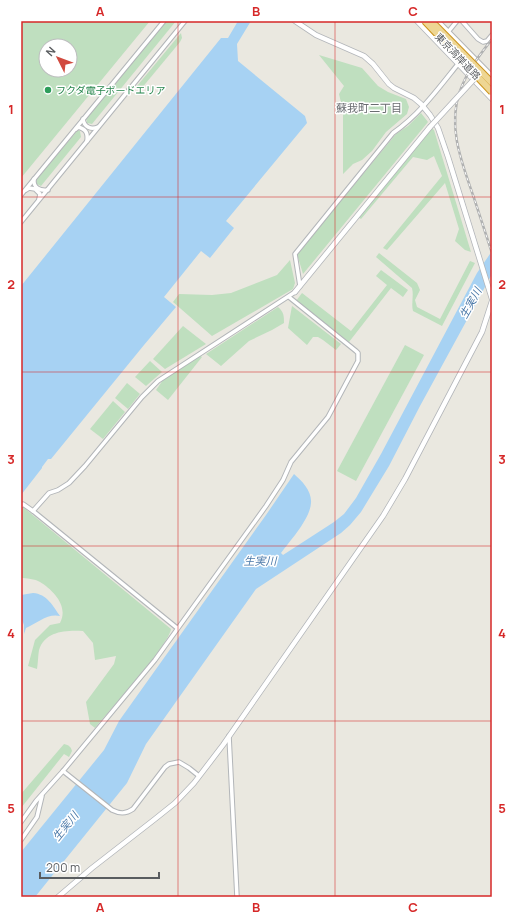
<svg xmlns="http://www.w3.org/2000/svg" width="513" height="918" font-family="Manrope,'Noto Sans JP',sans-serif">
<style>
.green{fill:#bfdfbf;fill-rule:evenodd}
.water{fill:#a7d2f3}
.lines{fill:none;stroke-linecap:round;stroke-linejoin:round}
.street-casing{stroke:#b3b6b9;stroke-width:5.5}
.secondary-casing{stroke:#b2b5b9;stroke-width:6}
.street{stroke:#fff;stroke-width:3.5}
.secondary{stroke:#fff;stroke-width:4.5}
.rail-casing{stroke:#b0b1b1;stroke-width:2.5}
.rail{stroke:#fff;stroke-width:1;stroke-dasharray:3;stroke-linecap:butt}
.secondary-bridge-casing{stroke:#b2b5b9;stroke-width:6;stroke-linecap:butt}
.highway-bridge-casing{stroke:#cd951d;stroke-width:8;stroke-linecap:butt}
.secondary-bridge{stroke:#fff;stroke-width:4.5}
.highway-bridge{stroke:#eed693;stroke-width:6}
.grid{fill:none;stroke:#d62828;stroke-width:1;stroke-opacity:0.55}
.leisure-dot{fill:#2e9e5b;stroke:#fff;stroke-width:1.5}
.labels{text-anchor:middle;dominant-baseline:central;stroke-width:3;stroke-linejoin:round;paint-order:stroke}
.street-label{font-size:10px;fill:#595c5f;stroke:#fff}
.leisure-label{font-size:10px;fill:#27864d;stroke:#fff;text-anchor:start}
.neighbourhood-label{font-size:11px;fill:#6a6d71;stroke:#fff}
.water-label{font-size:11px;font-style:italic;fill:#4c7aa9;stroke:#fff}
.neatline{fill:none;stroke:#d62828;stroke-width:1.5}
.grid-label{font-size:13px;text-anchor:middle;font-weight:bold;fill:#d62828}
</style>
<rect width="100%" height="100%" fill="#eae8e0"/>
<g class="green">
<path d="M21,21H150L21,178ZM46,46H70V70H46Z"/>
<path d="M164,21H176L92,124L87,123L86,118Z"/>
<path d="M181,33L182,38L180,42L141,89L137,86Z"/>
<path d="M319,55L362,68L378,86L388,92L406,99L409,107L407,114L386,132L372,151L362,160L353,164L343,174V111L339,94L344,86Z"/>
<path d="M421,113L428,122L303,274L297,254L396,134L408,126Z"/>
<path d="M431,128L434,130L471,252L465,250L455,241L459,229L445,183L387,250L383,248L442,176L434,156L427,160L413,157L361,219L358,217Z"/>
<path d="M78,130L80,131L81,137L41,186L37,184L36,181L37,178Z"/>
<path d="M379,253L417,283L420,290L415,300L417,307L440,319L470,261L475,263L442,326L413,311C411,304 414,296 412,288L376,257Z"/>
<path d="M290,260L295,283L293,289L212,336L173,302L179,294L212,295L231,293L277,275Z"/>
<path d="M381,270L408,290L403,297L391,288L349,342L296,301L302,293L351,331L387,285L376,276Z"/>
<path d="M292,306L341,344L336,350L323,340L318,337H313L307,345L288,328Z"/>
<path d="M278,307C284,312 284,316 284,323L272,330L249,341L221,366L206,354Z"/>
<path d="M183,326L206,344L165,369L153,359Z"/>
<path d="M405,345L424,355L356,481L337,471Z"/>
<path d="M199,355L202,357L168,400L156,390L163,380Z"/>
<path d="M150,361L162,372L146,386L135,377Z"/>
<path d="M127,383L140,394L128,409L115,398Z"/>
<path d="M113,401L125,412L103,439L90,429Z"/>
<path d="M23,507L171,629C169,645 109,711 95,728L90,724L86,702L114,664L116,656L95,660L93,643L83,631C66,630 45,631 39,650C38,656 38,663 37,669L28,666L35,640L50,625L60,623C69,606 53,590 40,582C35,579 26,578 21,578V510Z"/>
<path d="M64,744C69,745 71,747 72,751L69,757L64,754L21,808V794Z"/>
</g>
<g class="water">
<path d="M238,21H251L237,44L238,61L305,116L307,123L226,221L234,228L210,258L201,251L164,297L176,307L144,345L51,459H48L42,467V468L21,495V286L221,38H228Z"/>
<path d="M492,251V274L420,406L389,466L361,512L350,525L341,533L256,589L146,744L127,783L35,897H21V852L104,750L119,721L266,515L294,474C302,481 312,491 311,503C310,519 290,541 281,553L283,555L334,522L344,514L356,498L381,454L477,273Z"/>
<path d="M33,593C47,594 53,606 60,616C48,613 37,623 26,628L24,634V625L21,617V595Z"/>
</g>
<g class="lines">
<g class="street-casing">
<g id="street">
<path d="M438,21L492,76"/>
<path d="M462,21L478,39L483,42L487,41L492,35"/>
<path d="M448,32L457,21"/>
<path d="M83,119C84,127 91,130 98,127"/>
<path d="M76,129L78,127C86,129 88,133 87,141"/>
<path d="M34,179C33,188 40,191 48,190"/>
<path d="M26,190L29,188L35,189L40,194L39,199"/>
<path d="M21,195L164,21"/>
<path d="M21,222L185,21"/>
<path d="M300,286L295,254L393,133C419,115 438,89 458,64"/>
<path d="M21,506L23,504L33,511L177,628"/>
<path d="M33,511L49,493L58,490L69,483L85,466L142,397L158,381L295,292"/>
<path d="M229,736L237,897"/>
<path d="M63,771L112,810C120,814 126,814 133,809L165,767L169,764L179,762L189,768L199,776"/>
<path d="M21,822L36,801L63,771L155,660L266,506L283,480L291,462L328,417L358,361V353L356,351L289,297"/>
<path d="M21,840L37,817L42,796"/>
</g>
</g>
<g class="secondary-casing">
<g id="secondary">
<path d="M295,21L316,35L364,56L373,64L389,84L394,88L414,98L421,104L430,115L438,128L448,157L492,299"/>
<path d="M417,21L492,99"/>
<path d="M295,292L430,127"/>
<path d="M58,897L92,868L155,819L175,803L194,783L223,745L383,516L405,479L482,332L492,301"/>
</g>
</g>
<use href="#street" class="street"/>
<use href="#secondary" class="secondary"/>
<g class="rail-casing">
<path id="rail" d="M492,39C479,56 467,71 460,91C447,127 462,163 474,198C480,216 486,235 492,253"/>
</g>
<use href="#rail" class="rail"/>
<g class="secondary-bridge-casing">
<path id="secondary-bridge" d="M430,127L477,76"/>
</g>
<g class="highway-bridge-casing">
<g id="highway-bridge">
<path d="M425,21L492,92"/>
<path d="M431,21L492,83"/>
</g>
</g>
<use href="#secondary-bridge" class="secondary-bridge"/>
<use href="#highway-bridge" class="highway-bridge"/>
</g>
<path class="grid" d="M178,21V897M335,21V897M21,197H492M21,372H492M21,546H492M21,721H492"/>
<circle class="leisure-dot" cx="48" cy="90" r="4"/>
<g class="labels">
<g class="street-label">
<text transform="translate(458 56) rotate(46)">東京湾岸道路</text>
</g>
<g class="leisure-label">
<text x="56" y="90">フクダ電子ボードエリア</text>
</g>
<g class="neighbourhood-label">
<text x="369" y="107">蘇我町二丁目</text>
</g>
<g class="water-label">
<text transform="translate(470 303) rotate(-61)">生実川</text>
<text x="260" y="560">生実川</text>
<text transform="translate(65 826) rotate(-51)">生実川</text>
</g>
</g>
<rect width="513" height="918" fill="none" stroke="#ffffff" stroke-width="44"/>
<g transform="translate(58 58) rotate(312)"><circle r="19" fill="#ffffff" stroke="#bdbebf"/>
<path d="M0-3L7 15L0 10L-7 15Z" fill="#d14a3f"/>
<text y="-6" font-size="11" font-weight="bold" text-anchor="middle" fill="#595c5f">N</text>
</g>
<path d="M40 872v6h119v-6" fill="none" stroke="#595c5f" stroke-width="2"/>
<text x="46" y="872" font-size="12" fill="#595c5f" stroke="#ffffff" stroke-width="3" paint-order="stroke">200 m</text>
<rect x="22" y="22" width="469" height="874" class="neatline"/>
<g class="grid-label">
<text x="100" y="16">A</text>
<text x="256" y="16">B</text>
<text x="413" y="16">C</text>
<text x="11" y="114">1</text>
<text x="502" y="114">1</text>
<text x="11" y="289">2</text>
<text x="502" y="289">2</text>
<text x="11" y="464">3</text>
<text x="502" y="464">3</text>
<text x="11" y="638">4</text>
<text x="502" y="638">4</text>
<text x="11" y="813">5</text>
<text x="502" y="813">5</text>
<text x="100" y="912">A</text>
<text x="256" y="912">B</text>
<text x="413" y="912">C</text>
</g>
</svg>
